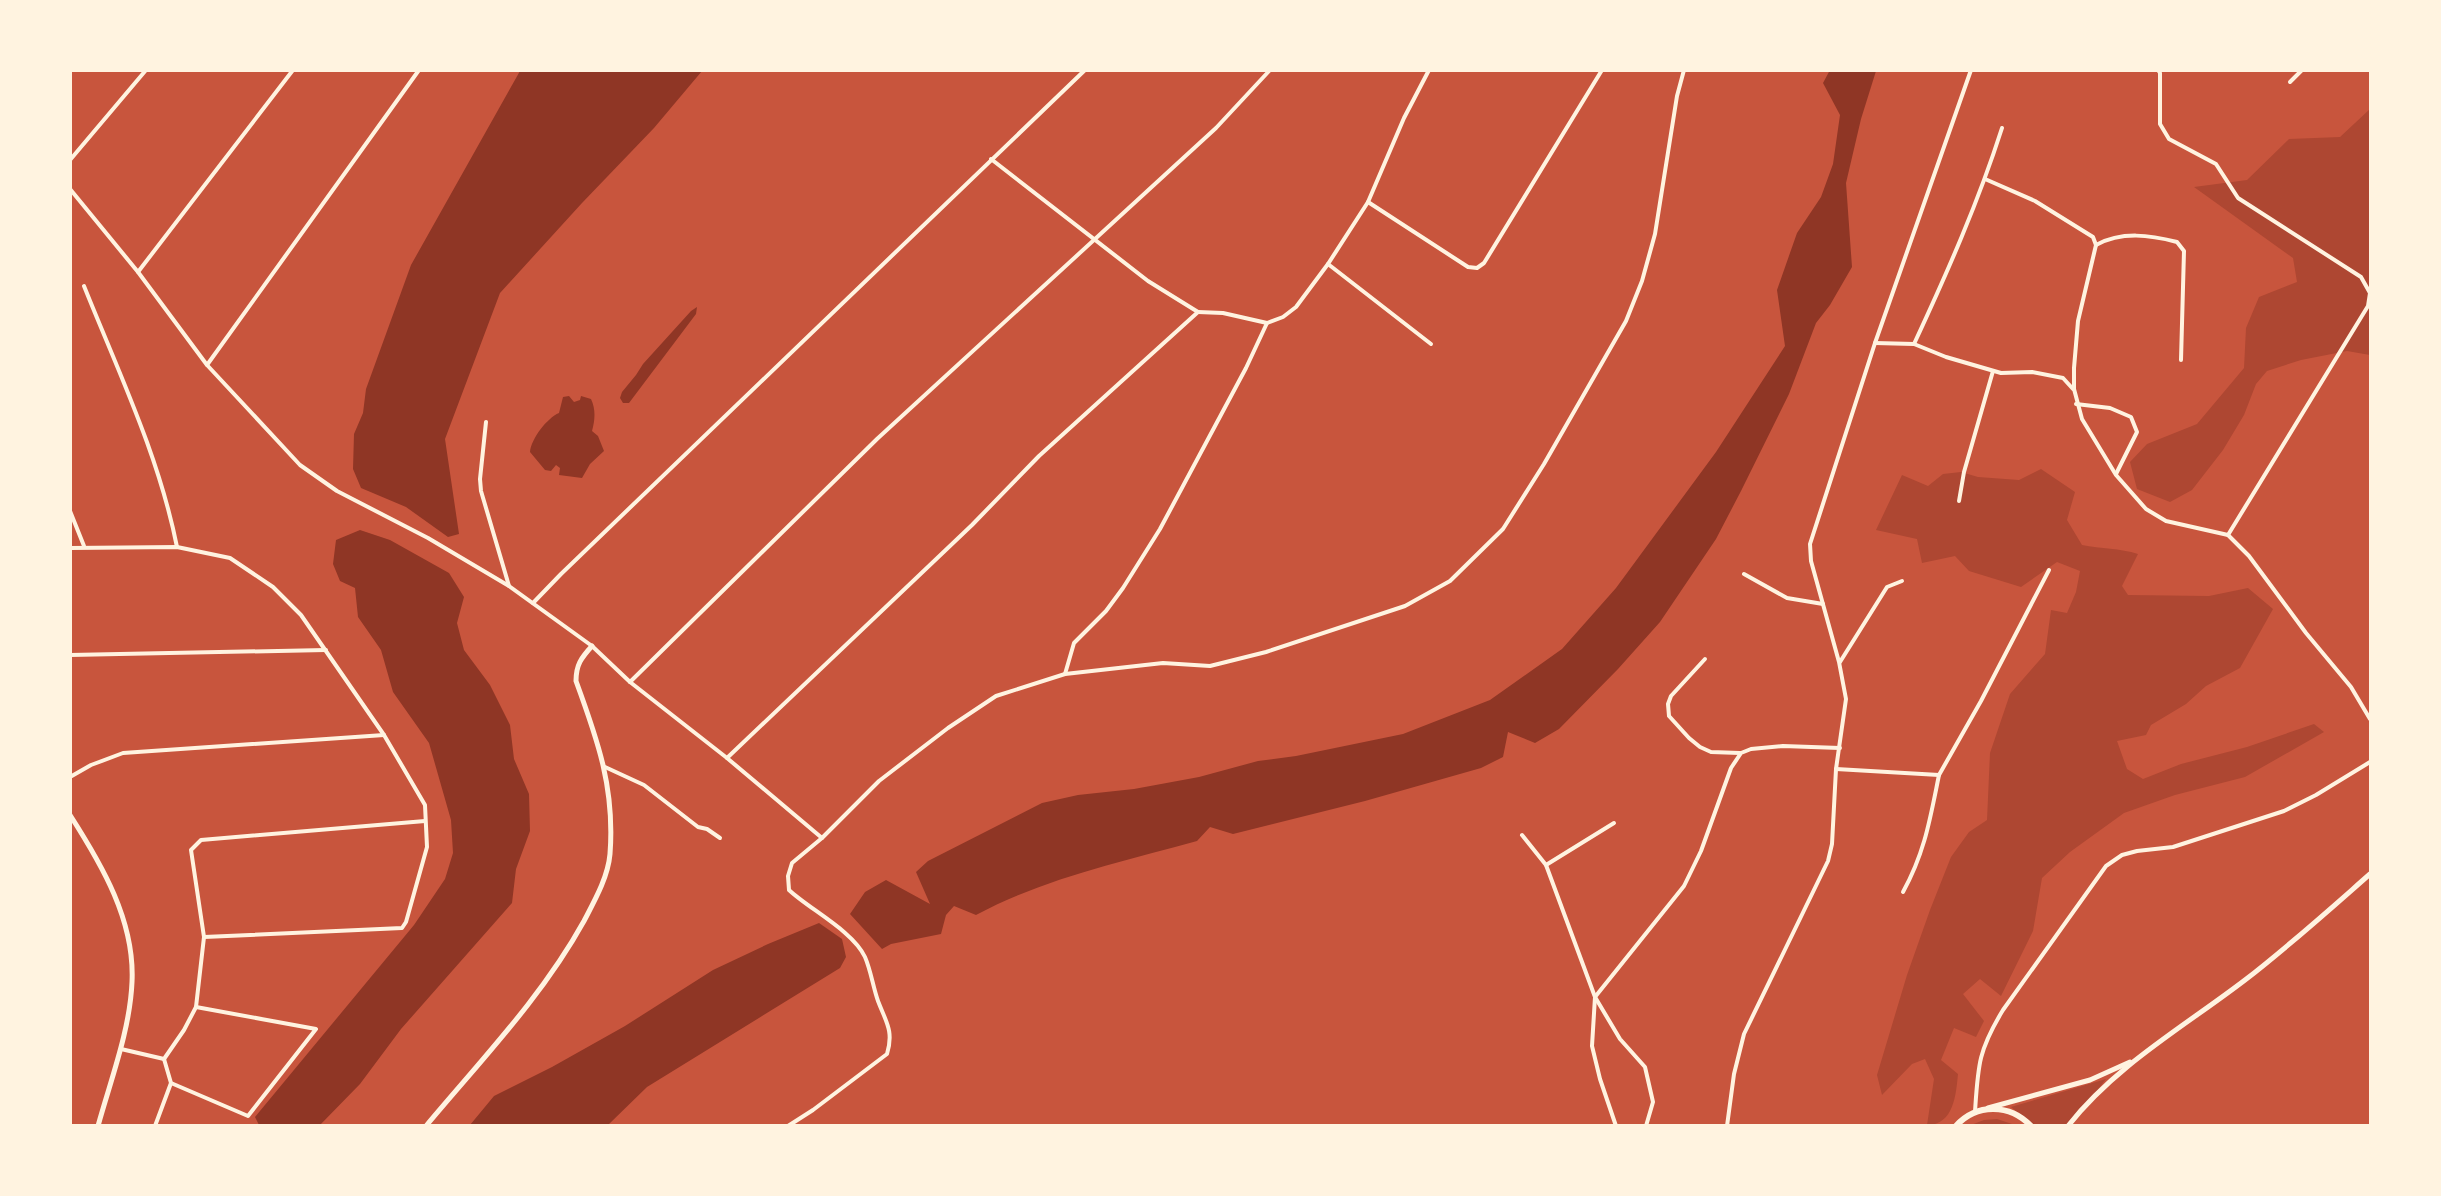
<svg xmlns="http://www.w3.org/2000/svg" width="2441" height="1196" font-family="Ubuntu,sans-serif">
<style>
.green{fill:#ae4732}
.water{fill:#8f3625}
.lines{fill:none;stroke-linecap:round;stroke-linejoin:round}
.minor{stroke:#fff3e0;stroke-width:4}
.tertiary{stroke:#fff3e0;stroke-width:5}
.secondary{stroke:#fff3e0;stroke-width:5}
.primary{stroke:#fff3e0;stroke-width:6}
</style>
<rect width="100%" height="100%" fill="#c8553d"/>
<g class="green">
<path d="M2370,109V355L2347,351L2301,360L2267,371L2256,384L2244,415L2223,450L2192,490L2170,502L2137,489L2130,462L2147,444L2197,424L2244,368L2246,328L2259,297L2297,282L2293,258L2194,187L2247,180L2289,139L2340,137Z"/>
<path d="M2041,469L2075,492L2067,520L2082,545C2101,549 2120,548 2138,554L2122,586L2128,595L2209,596L2248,588L2273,609L2240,668L2206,686L2186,704L2151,725L2146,735L2117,741L2127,769L2143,779L2181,764L2247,747L2314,724L2324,732L2245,777L2175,795L2124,813L2070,852L2042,878L2033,931L2001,996L1980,979L1963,994L1984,1021L1976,1037L1954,1028L1941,1060L1958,1074C1956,1094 1954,1125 1927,1125L1934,1079L1925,1059L1912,1064L1882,1095L1877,1075L1907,975L1930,910L1951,857L1969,832L1987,820L1990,753L2010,694L2045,654L2051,610L2067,613L2076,592L2080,571L2057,562L2021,587L1969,571L1955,556L1922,563L1917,539L1876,530L1902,475L1928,486L1943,474L1961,472L1978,477L2019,480Z"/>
<path d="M2106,1079L2071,1125H2033L2011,1107Z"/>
<path d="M1997,1119L2015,1125H1971L1984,1120Z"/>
</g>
<g class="water">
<path d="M1830,70L1876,71L1861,119L1846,183L1852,267L1830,305L1816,323L1789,394L1741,491L1716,539L1660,622L1618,669L1559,729L1535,743L1508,732L1503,757L1481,768L1365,801L1233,834L1210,827L1197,841C1122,862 1045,878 976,915L954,906L946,915L941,934L891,944L882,949L850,914L865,892L886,880L930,904L916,872L928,861L1042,803L1078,795L1134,789L1199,777L1258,761L1296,756L1403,734L1490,700L1562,649L1616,588L1716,452L1785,346L1777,290L1797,233L1821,197L1833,164L1840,115L1823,83Z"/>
<path d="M520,71H702L654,128L582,203L500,293L445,439L459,534L448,537L406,507L361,488L353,469L354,434L363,413L366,389L411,265Z"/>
<path d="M697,307L696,314L629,403H623L620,398L622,392L636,375L643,364L691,311Z"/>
<path d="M569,396L574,402L580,400L581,396L591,399C596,410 595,420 592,431L598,436L604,451L590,464L582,478L559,475L560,468L556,465L551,471L545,470L530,452C531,439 547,418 559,413L563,397Z"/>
<path d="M360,530L390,540L449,573L464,597L457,623L464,650L490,685L510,725L514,759L529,794L530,831L516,869L512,903L401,1029L360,1084L320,1125H259L255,1117L414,925L445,879L453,853L451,820L429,743L393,692L381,650L358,617L355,588L340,581L333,564L336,540Z"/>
<path d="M819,923L842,939L846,957L840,968L647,1087L608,1125H470L494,1096L552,1067L625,1026L713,970L768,944Z"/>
</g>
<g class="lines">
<g class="minor">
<path d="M2158,70L2160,73V124L2169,139L2216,164L2238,198L2361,277L2370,293L2368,306L2228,535"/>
<path d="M2290,82L2302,70"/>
<path d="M70,160L146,70"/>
<path d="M1985,179L2035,201L2093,237L2096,245L2078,321L2074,368V389L2082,419L2116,475L2146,509L2166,521L2228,535L2249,556L2306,633L2351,687L2370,719"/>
<path d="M70,189L138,272L207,365L300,465L337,491L428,538L509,586L592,646L630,682L727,758L972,525L1039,456L1198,312L1148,281L991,159"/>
<path d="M1368,202L1468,267L1477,268L1484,263L1602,70"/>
<path d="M2096,245C2122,231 2150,235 2177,242L2184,251L2181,360"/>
<path d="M1328,264L1431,344"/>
<path d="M138,272L293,70"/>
<path d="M84,286C118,371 159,456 177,547"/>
<path d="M1198,312L1223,313L1267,323L1283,317L1296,307L1328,264L1368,202L1404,118L1429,70"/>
<path d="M1875,343L1914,344L1946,357L2001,373L2032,372L2063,378L2073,389"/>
<path d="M1914,344C1947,273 1978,203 2002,128"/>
<path d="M207,365L419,70"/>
<path d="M2076,404L2110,408L2131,417L2137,432L2116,474"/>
<path d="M486,422L480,479L481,491L509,586"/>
<path d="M1959,501L1964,472L1993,371"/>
<path d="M70,511L84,546"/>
<path d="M70,548L177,547L230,558L273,587L301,615L384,735L425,805L427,847L406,922L402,928L204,937"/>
<path d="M1744,574L1787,598L1823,604"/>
<path d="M533,603L561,574L1085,70"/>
<path d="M70,655L326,650"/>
<path d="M1705,659L1671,696L1668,704L1669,716L1689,738L1700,747L1711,752L1740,753"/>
<path d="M1840,662L1887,587L1902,581"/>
<path d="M1065,674L1074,643L1106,611L1123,588L1160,529L1246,368L1267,323"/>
<path d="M630,682L877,439L1216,128L1270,70"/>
<path d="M727,758L822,838"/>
<path d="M605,767L644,785L698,827L707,829L720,838"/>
<path d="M1836,769L1939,775L1981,701L2049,570"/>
<path d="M70,777L91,765L123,753L384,735"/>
<path d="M1522,835L1546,865L1595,997L1620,1039L1645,1067L1653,1102L1646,1126"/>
<path d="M1546,865L1614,823"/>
<path d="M1903,892C1925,852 1930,819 1939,775"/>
<path d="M121,1049L164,1059L184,1030L196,1007L204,937L191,850L201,840L425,821"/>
<path d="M164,1059L171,1083L248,1116L316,1029L196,1007"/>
<path d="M1975,1112C1978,1066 1978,1051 2003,1010L2106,866L2122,855L2137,851L2173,847L2284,811L2316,795L2370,762"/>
<path d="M155,1126L171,1083"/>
<path d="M788,1126L813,1110L887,1054C894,1031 886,1022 878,1001C873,987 871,971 865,957C853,931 809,909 789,890L788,876L792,863L822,838L879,781L948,728L996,696L1065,674L1163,663L1210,666L1266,652L1405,606L1450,581L1503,529L1544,464L1626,321L1642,281L1655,234L1677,96L1684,70"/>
<path d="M1616,1126L1600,1079L1592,1046L1595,997L1684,886L1701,851L1731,768L1741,753L1751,749L1783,746L1840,748"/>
<path d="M1727,1126L1734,1074L1744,1034L1828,861L1832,844L1836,769L1846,699L1839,662L1811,561L1810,544L1875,343L1971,70"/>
</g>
<g class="tertiary">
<path d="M70,815C102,865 135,921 132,982C130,1030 111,1079 98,1126"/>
<path d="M426,1126C482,1059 542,997 584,921C595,900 608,877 610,854C615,789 598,741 576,681C576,665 581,658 592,646"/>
</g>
<g class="secondary">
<path d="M1988,1108L2090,1080L2130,1062"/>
<path d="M2068,1126C2116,1065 2185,1026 2245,980C2288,947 2329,910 2370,874"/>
</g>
<path class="primary" d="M1956,1126C1977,1103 2010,1104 2031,1126"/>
</g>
<rect width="2441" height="1196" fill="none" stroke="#fff3e0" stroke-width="144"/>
</svg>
